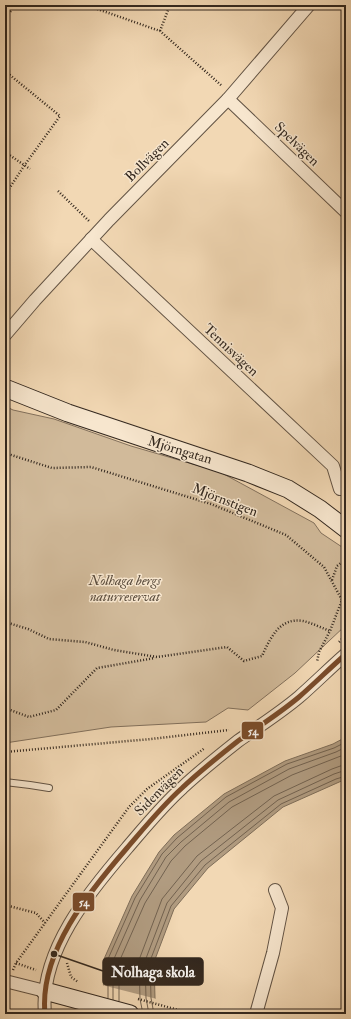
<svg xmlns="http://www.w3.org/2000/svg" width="351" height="1019" font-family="'IM FELL Double Pica',serif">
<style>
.green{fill:#d1ba9a;stroke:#82705c}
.water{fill:#b19c81;stroke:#7e6d59}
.pier{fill:#f2d8b4}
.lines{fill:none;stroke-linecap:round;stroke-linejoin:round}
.shore{stroke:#726250;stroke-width:1}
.lane-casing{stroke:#625344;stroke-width:8}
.street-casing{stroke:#625344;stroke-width:14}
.secondary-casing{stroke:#32271e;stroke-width:19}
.path{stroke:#32271e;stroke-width:2.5;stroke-dasharray:1 2;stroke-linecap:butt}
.lane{stroke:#f7e6ce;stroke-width:6}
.street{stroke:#f7e6ce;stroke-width:12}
.secondary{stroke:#f7e6ce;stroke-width:17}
.bus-1-casing{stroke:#f7e6ce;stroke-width:8}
.bus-1{stroke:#7a4b2a;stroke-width:5}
.labels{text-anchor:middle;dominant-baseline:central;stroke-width:3;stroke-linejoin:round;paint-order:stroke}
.street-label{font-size:14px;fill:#32271e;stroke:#f7e6ce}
.park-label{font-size:14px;font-style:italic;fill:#5a4c3d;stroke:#f7e6ce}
.leader{fill:none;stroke:#32271e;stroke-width:1.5}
.callout-dot{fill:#32271e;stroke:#f7e6ce;stroke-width:1.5}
.callout{fill:#32271e;stroke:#32271e;stroke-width:1.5}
.callout-label{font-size:15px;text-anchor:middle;font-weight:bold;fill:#fff}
.line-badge{stroke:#f7e6ce;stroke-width:1.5}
.badge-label{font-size:11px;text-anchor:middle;font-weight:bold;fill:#fff}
</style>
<rect width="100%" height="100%" fill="#f2d8b4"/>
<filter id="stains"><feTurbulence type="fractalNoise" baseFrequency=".005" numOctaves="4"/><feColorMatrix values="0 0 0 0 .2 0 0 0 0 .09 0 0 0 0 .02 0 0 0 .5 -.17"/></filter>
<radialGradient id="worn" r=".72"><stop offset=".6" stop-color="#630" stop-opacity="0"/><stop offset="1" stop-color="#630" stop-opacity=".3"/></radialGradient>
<path class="green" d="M5,406L13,410L54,419L131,446L220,472L314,523L321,533L345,549L346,552V625L295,673L248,710L228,708L206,722L111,727L5,743Z"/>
<path class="water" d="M346,737V779L283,807L208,868L174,909L154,962L155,998L158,1014H105L103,977L104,959L132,896L159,852L174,835L224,794L285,761L333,744Z"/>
<path class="pier" d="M102,985L157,999L160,1014H103Z"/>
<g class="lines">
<g class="shore">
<path d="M108,998V959L135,898L162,854L177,838L226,797L287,764L334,748L346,742"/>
<path d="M113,1000V961L140,900L166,857L181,842L229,802L289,769L336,752L346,747"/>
<path d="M119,1001V962L145,903L171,861L185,846L232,807L292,775L346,754"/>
<path d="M143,1014L140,999L139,960L162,899L197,856L274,796L332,769L346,764"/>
<path d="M149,1014L146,998L145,961L167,903L201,861L278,800L334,774L346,770"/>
<path d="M154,1014L151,998L150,961L171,906L205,865L281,804L336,779L346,776"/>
</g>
<g class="lane-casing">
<path id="lane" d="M5,782L30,785L49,788"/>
</g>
<g class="street-casing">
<g id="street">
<path d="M228,99L346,212"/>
<path d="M91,239L333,466L340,489"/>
<path d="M5,335L35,300L109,220L228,99L309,5"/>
<path d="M5,981L45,991"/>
<path d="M45,1014C39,952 89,892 127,848C145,827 162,806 182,788C200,771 219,756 238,741C258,727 280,713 299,697C315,683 330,668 346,654"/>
<path d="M256,1014L273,953L282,908L275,890"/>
</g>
</g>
<g class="secondary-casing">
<g id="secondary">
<path d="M5,388L68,413L248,473L288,489L320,509L346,529"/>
<path d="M45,991L130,1014"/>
</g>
</g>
<g class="path">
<path d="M86,5L160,31L222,86"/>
<path d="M5,19L15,5"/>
<path d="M160,31L170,5"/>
<path d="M5,71L60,116L24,166L5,195"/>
<path d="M5,152L30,169"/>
<path d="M58,191L90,222"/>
<path d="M5,453L52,468L91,467L211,504L286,535L324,567L342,600L330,631L319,652L317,662"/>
<path d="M332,580L337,566L346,559"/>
<path d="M5,622L28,629L49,639L85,642L114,650L157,657L227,647L244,661L262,656C270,639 279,617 303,621C312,623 322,628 330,631"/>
<path d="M339,642L346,635"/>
<path d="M5,708L29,717L56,710L97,668L155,658"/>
<path d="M5,752L151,739L229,730"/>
<path d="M5,905L36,913L45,923"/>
<path d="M16,963L36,970"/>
<path d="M67,963L71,977L78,982"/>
<path d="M13,970L16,963L129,807L147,789L205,748"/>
<path d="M138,999L193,1014"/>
</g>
<use href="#lane" class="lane"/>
<use href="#street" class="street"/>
<use href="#secondary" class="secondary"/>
<g class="bus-1-casing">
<path id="bus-1" d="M45,1014C39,952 89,892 127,848C145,827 162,806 182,788C200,771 219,756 238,741C258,727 280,713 299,697C315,683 330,668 346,654"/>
</g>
<use href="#bus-1" class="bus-1"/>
</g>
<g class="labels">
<g class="street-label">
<text transform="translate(297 144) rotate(44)">Spelvägen</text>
<text transform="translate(147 160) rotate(-45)">Bollvägen</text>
<text transform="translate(231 350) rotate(43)">Tennisvägen</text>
<text transform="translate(180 450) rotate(17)">Mjörngatan</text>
<text transform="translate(225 500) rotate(21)">Mjörnstigen</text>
<text transform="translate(159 791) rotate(-45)">Sidenvägen</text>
</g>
<g class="park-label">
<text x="125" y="580">Nolhaga bergs<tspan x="125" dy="16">naturreservat</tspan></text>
</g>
</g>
<path class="leader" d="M54 954L103 971"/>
<circle class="callout-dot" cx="54" cy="954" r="4"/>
<rect class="callout" x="103" y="958" width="100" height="27" rx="4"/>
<g class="callout-label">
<text x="153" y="977">Nolhaga skola</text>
</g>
<g class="line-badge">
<rect x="241" y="721" width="23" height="19" rx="4" fill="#7a4b2a"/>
<rect x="72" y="892" width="23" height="20" rx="4" fill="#7a4b2a"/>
</g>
<g class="badge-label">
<text x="253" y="735">54</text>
<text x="84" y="906">54</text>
</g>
<rect width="351" height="1019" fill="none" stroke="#f2d8b4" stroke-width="20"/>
<rect x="6" y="6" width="339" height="1007" fill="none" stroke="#32271e" stroke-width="2"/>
<rect x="10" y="10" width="331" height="999" fill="none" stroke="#32271e"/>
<rect width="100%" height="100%" filter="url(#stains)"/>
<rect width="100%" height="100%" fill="url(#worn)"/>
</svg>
